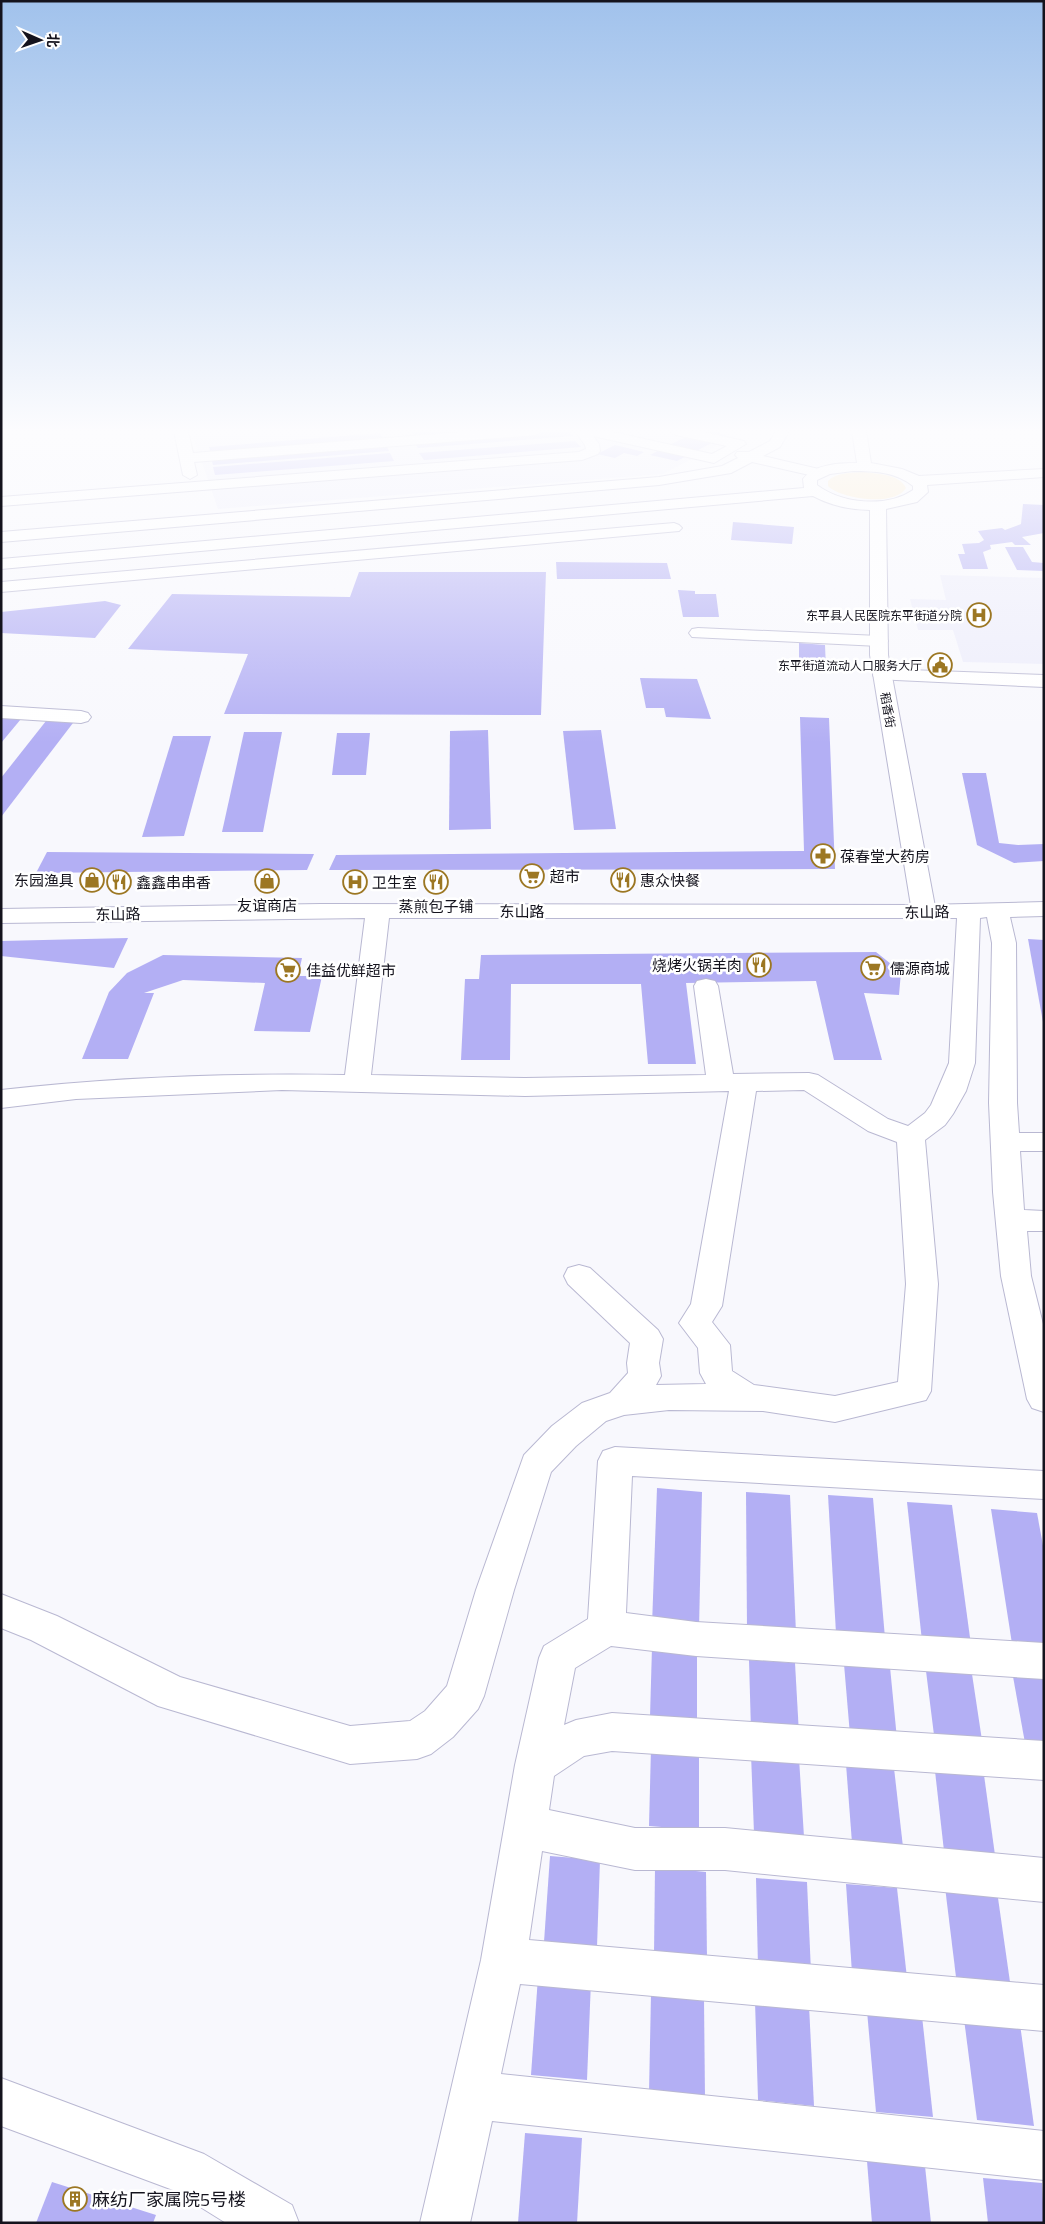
<svg xmlns="http://www.w3.org/2000/svg" width="1045" height="2224" font-family="'Titillium Web','Noto Sans SC',sans-serif">
<style>
.built{fill:#ededfb}
.green{fill:#fbe8c2}
.building{fill:#b3aff4}
.lines{fill:none;stroke-linecap:round;stroke-linejoin:round}
.minor-casing{stroke:#b9b8d2;stroke-width:2}
.major-casing{stroke:#b9b8d2;stroke-width:2}
.minor{fill:#fff;fill-rule:evenodd}
.major{fill:#fff;fill-rule:evenodd}
.labels{text-anchor:middle;dominant-baseline:central;stroke-width:5;stroke-linejoin:round;paint-order:stroke}
.far-poi-label{font-size:12px;fill:#14131d;stroke:#fff;text-anchor:end}
.far-street-label{font-size:12px;fill:#14131d;stroke:#fff}
.poi-label{font-size:15px;fill:#14131d;stroke:#fff;text-anchor:start}
.street-label{font-size:15px;fill:#14131d;stroke:#fff}
.near-poi-label{font-size:18px;fill:#14131d;stroke:#fff;text-anchor:start}
</style>
<rect width="100%" height="100%" fill="#f8f8fd"/>
<g class="built">
<path d="M191,431H745L663,474L218,509Z"/>
<path d="M940,575L1044,578V664L963,662L953,630H918L910,599L946,600Z"/>
</g>
<path class="green" d="M864,472C877,474 900,474 906,488C895,507 841,499 828,486V481C837,472 851,473 864,472Z"/>
<g class="building">
<path d="M412,431H494L415,439Z"/>
<path d="M544,431H569L573,436L418,448L414,442Z"/>
<path d="M697,431H712L727,435L677,461L650,455Z"/>
<path d="M380,433L384,441L211,454L209,447Z"/>
<path d="M575,441L581,447L424,460L419,453Z"/>
<path d="M385,443L389,451L213,465L211,457Z"/>
<path d="M615,445L644,452L637,456L624,453L615,458L597,454Z"/>
<path d="M390,453L394,461L215,475L213,467Z"/>
<path d="M1023,504L1044,505V533L1022,537L1031,545H1015L1012,542L990,545L991,549L983,552L988,569H963L958,554H965L962,544L979,543L984,540L978,531L1002,528L1005,530L1021,524Z"/>
<path d="M733,522L794,527L792,544L731,540Z"/>
<path d="M1005,547H1023L1032,562L1044,563V571L1017,570Z"/>
<path d="M556,562L667,563L671,579H557Z"/>
<path d="M359,572H546L541,715L224,714L248,654L128,649L172,594L350,597Z"/>
<path d="M678,590L695,591V594H716L719,617H683Z"/>
<path d="M105,601L121,605L95,638L1,633V612Z"/>
<path d="M799,643L825,645L826,669L799,668Z"/>
<path d="M640,678L697,679L711,719L666,717L664,708H646Z"/>
<path d="M800,717L829,718L835,869L329,870L336,855L804,851Z"/>
<path d="M1,718L21,719L1,743Z"/>
<path d="M46,721L73,723L1,817V778Z"/>
<path d="M488,730L491,829L449,830L450,731Z"/>
<path d="M601,730L616,829L574,830L563,731Z"/>
<path d="M244,732H282L263,832H222Z"/>
<path d="M337,733H370L366,775H332Z"/>
<path d="M173,736H211L184,836L142,837Z"/>
<path d="M962,773H986L999,843L1018,845L1044,844V861L1014,863L977,845Z"/>
<path d="M47,852L314,854L307,870L36,873Z"/>
<path d="M128,938L114,968L1,956V941Z"/>
<path d="M1028,939L1044,940V1022H1043Z"/>
<path d="M876,952L901,972L899,995L864,993L882,1060H834L816,981L686,983L696,1064H648L641,984H511L510,1060H461L465,979H479L481,955Z"/>
<path d="M163,955L302,958L298,976H322L310,1032L254,1031L265,983L183,980L144,993H154L128,1059H82L109,992L127,973Z"/>
<path d="M657,1488L702,1492L699,1630L652,1625Z"/>
<path d="M746,1492L790,1495L796,1633L747,1629Z"/>
<path d="M828,1495L873,1498L885,1638L836,1633Z"/>
<path d="M907,1502L952,1505L971,1645L922,1641Z"/>
<path d="M991,1509L1037,1513L1044,1551V1652L1013,1650Z"/>
<path d="M652,1647L697,1651V1721L650,1717Z"/>
<path d="M749,1660L795,1663L799,1734L751,1731Z"/>
<path d="M844,1664L890,1667L897,1739L850,1735Z"/>
<path d="M926,1671L972,1674L983,1747L935,1743Z"/>
<path d="M1012,1671L1044,1673V1744L1025,1743Z"/>
<path d="M651,1748L699,1752V1830L649,1826Z"/>
<path d="M751,1754L799,1758L804,1837L754,1833Z"/>
<path d="M846,1764L894,1768L903,1847L852,1843Z"/>
<path d="M935,1771L984,1775L995,1855L944,1851Z"/>
<path d="M550,1856L600,1860L597,1947L544,1942Z"/>
<path d="M655,1867L706,1872L707,1960L654,1955Z"/>
<path d="M756,1878L807,1882L811,1972L758,1967Z"/>
<path d="M846,1884L897,1888L907,1978L852,1973Z"/>
<path d="M945,1887L997,1891L1010,1982L956,1977Z"/>
<path d="M538,1977L591,1981L587,2080L531,2075Z"/>
<path d="M651,1994L704,1999L705,2098L649,2093Z"/>
<path d="M755,2001L809,2005L814,2106L758,2100Z"/>
<path d="M867,2011L922,2016L933,2117L876,2112Z"/>
<path d="M964,2019L1020,2024L1034,2126L977,2120Z"/>
<path d="M525,2133L582,2138L577,2223H518Z"/>
<path d="M867,2161L925,2166L931,2223H872Z"/>
<path d="M983,2178L1042,2183L1044,2223H988Z"/>
<path d="M52,2182L156,2215L153,2223H36Z"/>
</g>
<g class="lines">
<g class="minor-casing">
<g id="minor">
<path d="M174,431H188L193,453L476,431H541L535,435L194,462L197,475L190,479L183,475Z"/>
<path d="M575,431H608L712,454L727,446L676,435L670,431H698L744,441L746,444L714,463L593,436L599,444L600,451L598,454L582,460L1,506V497L579,452L586,449L585,445Z"/>
<path d="M776,431H789L780,447L763,456L823,470L825,473L823,476L818,477L752,462L731,473L659,485L1,542V532L659,477L722,466L738,458L735,455L737,452H749L770,441Z"/>
<path d="M674,523L679,525L682,528L679,531L1,592V582Z"/>
<path d="M698,628L879,636L885,637L888,641L885,645L879,646L692,637L689,633L692,629Z"/>
<path d="M882,669L1044,675V687L875,679L873,675L875,671Z"/>
<path d="M1,706L81,711L88,713L91,717L88,721L81,723L1,718Z"/>
<path d="M1044,902V916L1010,917L1016,943L1017,1103L1019,1133H1044V1151H1020L1024,1210L1044,1211V1231H1027L1031,1276L1044,1328V1412L1032,1408L1027,1399L1001,1276L993,1192L989,1103L992,943L987,917L980,918L975,1063L966,1091L953,1114L945,1125L925,1140L938,1284L931,1391L926,1400L835,1422L763,1411L669,1410L624,1415L606,1421L576,1446L551,1472L514,1590L484,1696L478,1709L453,1737L431,1754L417,1759L350,1764L158,1706L31,1640L1,1628V1594L57,1616L180,1677L350,1726L410,1721L425,1711L447,1686L476,1590L524,1455L552,1426L582,1403L610,1393L628,1373L627,1363L630,1343L568,1284L564,1276L568,1268L579,1265L590,1268L658,1330L663,1339L659,1363L661,1376L656,1385L706,1384L700,1373L698,1348L679,1323L691,1304L729,1091L525,1096L282,1090L76,1099L1,1108V1090C115,1077 230,1073 345,1075L365,918L1,923V909L321,904L924,905ZM389,918H957L949,1063L931,1105L925,1113L908,1126L888,1119L818,1075L809,1073L733,1074L718,986L715,981L706,979L697,981L694,986L706,1075L525,1078L371,1075ZM804,1090L868,1131L897,1142L906,1284L898,1382L835,1396L754,1385L732,1371L730,1345L712,1322L722,1306L756,1091Z"/>
<path d="M615,1447L1044,1471V1499L632,1476L626,1613L696,1622L1044,1643V1679L696,1656L611,1646L575,1668L564,1725L576,1720L612,1713L1044,1741V1780L612,1751L584,1756L554,1776L549,1810L635,1828H725L1044,1858V1902L725,1870H635L542,1851L529,1940L1044,1985V2031L520,1984L501,2074L1044,2131V2180L492,2121L470,2223H420L481,1960L515,1765L539,1658L544,1646L588,1619L598,1461L603,1451Z"/>
<path d="M1,2078L204,2154L292,2205L299,2223H226L173,2190L1,2126Z"/>
</g>
</g>
<g class="major-casing">
<path id="major" d="M852,431H866L871,463L902,469L919,476L1044,469V477L927,485L928,492L917,502L886,509L888,655L936,912L932,917L924,919L916,917L912,912L870,655V510C851,510 830,505 813,496L1,569V559L804,488L803,479C814,464 840,463 857,463ZM853,471C874,471 896,472 913,486V490C887,508 842,504 817,485V480L830,474Z"/>
</g>
<use href="#minor" class="minor"/>
<use href="#major" class="major"/>
</g>
<linearGradient id="sky" x2="0" y2="1"><stop stop-color="#a1c2ec"/><stop offset="0.58" stop-color="#fcfcfe"/><stop offset="1" stop-color="#fcfcfe" stop-opacity="0"/></linearGradient>
<rect width="1045" height="743" fill="url(#sky)"/>
<defs>
<g id="hospital-ring" transform="scale(1.25)"><circle r="9.5" fill="#fff" stroke="#9c7723" stroke-width="1.5"/><path d="M-5-5h3v3.5h4V-5h3V5h-3V1.5h-4V5h-3Z" fill="#9c7723"/></g>
<g id="civic-ring" transform="scale(1.25)"><circle r="9.5" fill="#fff" stroke="#9c7723" stroke-width="1.5"/><path d="M-.6-6.5H3V-4.5H.6V-3L4-1V1h2V6H-6V1h2V-1L-.6-3ZM-1.2 2.5V6h2.4V2.5Z" fill="#9c7723"/></g>
<g id="pharmacy-ring" transform="scale(1.25)"><circle r="9.5" fill="#fff" stroke="#9c7723" stroke-width="1.5"/><path d="M-2-6h4v4h4v4h-4v4h-4v-4h-4v-4h4Z" fill="#9c7723"/></g>
<g id="supermarket-ring" transform="scale(1.25)"><circle r="9.5" fill="#fff" stroke="#9c7723" stroke-width="1.5"/><path d="M-6-5.5h2.5l.6 2H6L4.5 2H-2.5L-4.4-4H-6ZM-1.5 3.2a1.3 1.3 0 1 0 .1 0ZM3 3.2a1.3 1.3 0 1 0 .1 0Z" fill="#9c7723"/></g>
<g id="shop-ring" transform="scale(1.25)"><circle r="9.5" fill="#fff" stroke="#9c7723" stroke-width="1.5"/><path d="M-5-2.5h2.3a2.7 3.5 0 0 1 5.4 0H5L5.5 6h-11ZM-1.5-2.5h3a1.5 2.3 0 0 0-3 0Z" fill="#9c7723"/></g>
<g id="restaurant-ring" transform="scale(1.25)"><circle r="9.5" fill="#fff" stroke="#9c7723" stroke-width="1.5"/><path d="M-5-6h1v4h1v-4h1v4h1v-4h1v5L-1.5 .5V6h-2V.5L-5-1ZM5-6V6H3V1.5H1.5Q1.5-4 5-6Z" fill="#9c7723"/></g>
<g id="building-ring" transform="scale(1.25)"><circle r="9.5" fill="#fff" stroke="#9c7723" stroke-width="1.5"/><path d="M-4-6H4V6H1V3H-1V6H-4ZM-2.5-4.3h1.7v1.8h-1.7ZM.8-4.3h1.7v1.8H.8ZM-2.5-1h1.7V.8h-1.7ZM.8-1h1.7V.8H.8Z" fill="#9c7723"/></g>
</defs>
<g fill-rule="evenodd">
<use href="#hospital-ring" x="979" y="615"/>
<use href="#civic-ring" x="940" y="665"/>
<use href="#pharmacy-ring" x="823" y="856"/>
<use href="#supermarket-ring" x="532" y="876"/>
<use href="#shop-ring" x="92" y="880"/>
<use href="#restaurant-ring" x="623" y="880"/>
<use href="#shop-ring" x="267" y="881"/>
<use href="#restaurant-ring" x="119" y="882"/>
<use href="#hospital-ring" x="355" y="882"/>
<use href="#restaurant-ring" x="436" y="882"/>
<use href="#restaurant-ring" x="759" y="965"/>
<use href="#supermarket-ring" x="873" y="968"/>
<use href="#supermarket-ring" x="288" y="970"/>
<use href="#building-ring" x="75" y="2199"/>
</g>
<g class="labels">
<g class="far-poi-label">
<text x="962" y="615">东平县人民医院东平街道分院</text>
<text x="922" y="665">东平街道流动人口服务大厅</text>
</g>
<g class="far-street-label">
<text transform="translate(888 710) rotate(80)">稻香街</text>
</g>
<g class="poi-label">
<text x="840" y="856">葆春堂大药房</text>
<text x="550" y="876">超市</text>
<text x="74" y="880" text-anchor="end">东园渔具</text>
<text x="640" y="880">惠众快餐</text>
<text x="136" y="882">鑫鑫串串香</text>
<text x="372" y="882">卫生室</text>
<text x="267" y="905" text-anchor="middle">友谊商店</text>
<text x="436" y="906" text-anchor="middle">蒸煎包子铺</text>
<text x="742" y="965" text-anchor="end">烧烤火锅羊肉</text>
<text x="890" y="968">儒源商城</text>
<text x="306" y="970">佳益优鲜超市</text>
</g>
<g class="street-label">
<text x="522" y="911">东山路</text>
<text transform="translate(927 912) rotate(-1)">东山路</text>
<text transform="translate(118 914) rotate(-1)">东山路</text>
</g>
<g class="near-poi-label">
<text x="92" y="2199">麻纺厂家属院5号楼</text>
</g>
</g>
<rect width="1045" height="2224" fill="none" stroke="#14131d" stroke-width="5"/>
<g transform="translate(40 40) rotate(92)" stroke="#ffffff" stroke-width="4" paint-order="stroke">
<path d="M0-4L9 19L0 12L-9 19Z" fill="#14131d"/>
<text y="-8" font-size="14" font-weight="bold" text-anchor="middle" fill="#14131d">北</text>
</g>
</svg>
